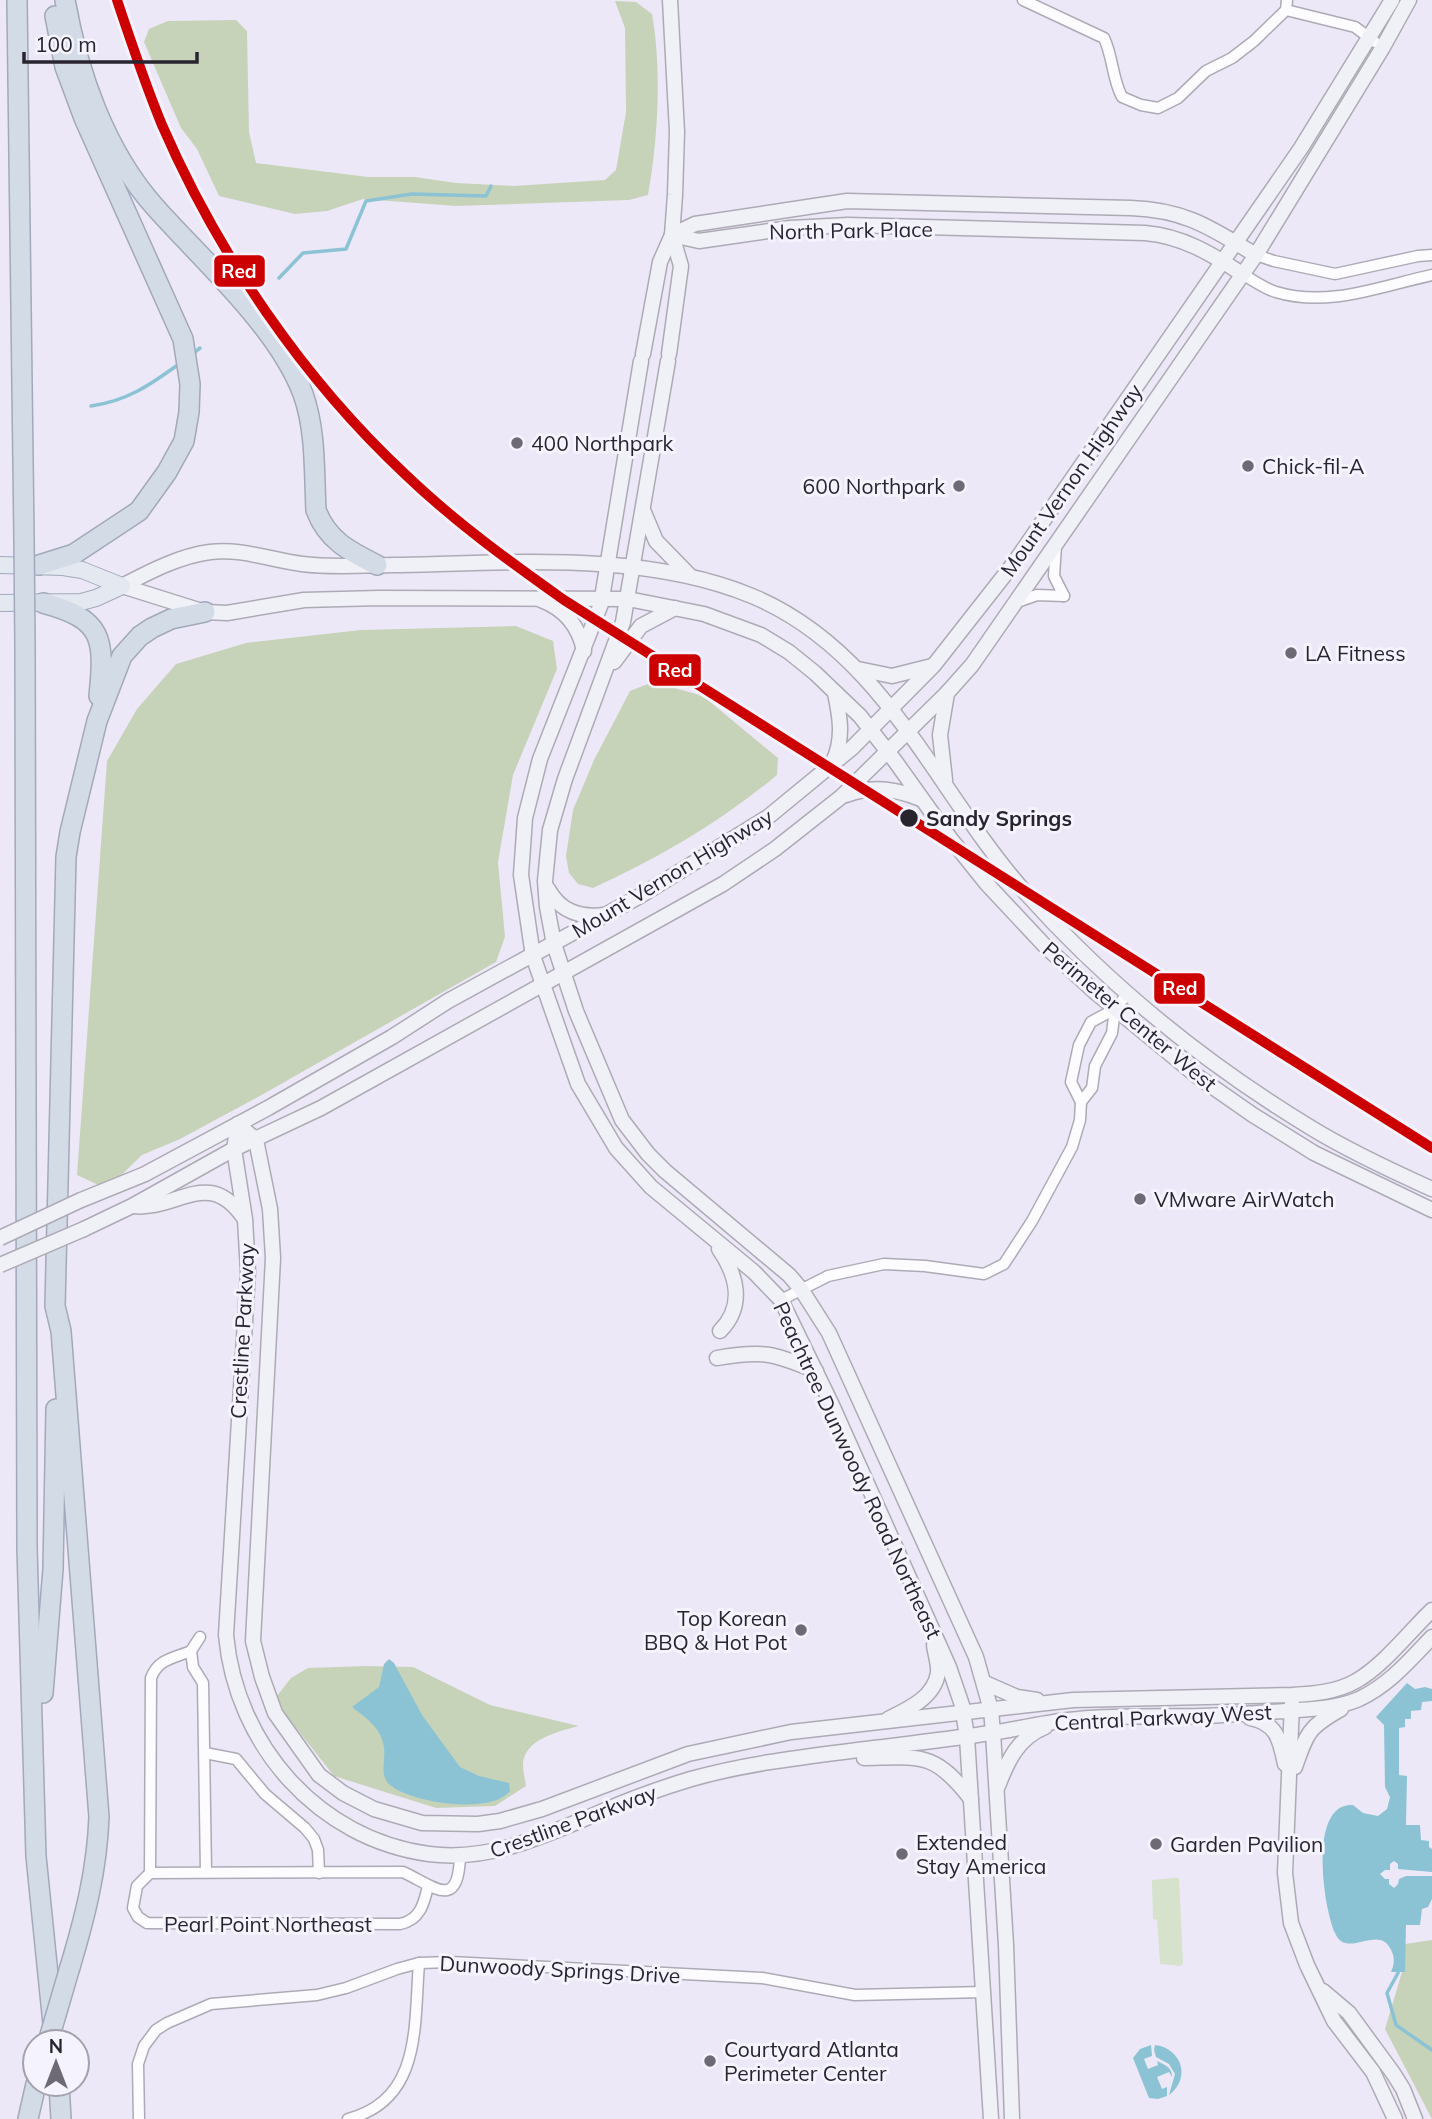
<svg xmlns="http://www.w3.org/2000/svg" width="1432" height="2119" font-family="Mulish,sans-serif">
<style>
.green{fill:#d7e2cc}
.forest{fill:#c6d3b9}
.water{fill:#8bc3d5}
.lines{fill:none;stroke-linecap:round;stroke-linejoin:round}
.stream{stroke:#8bc3d5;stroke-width:3.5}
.street-casing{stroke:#adaab5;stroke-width:13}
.secondary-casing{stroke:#adaab5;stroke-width:17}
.primary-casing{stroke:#a2a9bb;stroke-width:18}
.highway-casing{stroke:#a2a9bb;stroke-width:22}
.street{stroke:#fcfcfe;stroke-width:10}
.secondary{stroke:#f0f1f7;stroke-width:14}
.primary{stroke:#e4e8f0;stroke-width:16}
.highway{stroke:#d3dbe7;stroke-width:19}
.secondary-bridge-casing{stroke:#adaab5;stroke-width:17;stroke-linecap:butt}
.highway-bridge-casing{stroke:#a2a9bb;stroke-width:22;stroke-linecap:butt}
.secondary-bridge{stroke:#f0f1f7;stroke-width:14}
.highway-bridge{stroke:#d3dbe7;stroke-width:19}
.metro-1-casing{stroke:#f5f3fd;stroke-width:16}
.metro-1{stroke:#c00;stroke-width:10}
.poi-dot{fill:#6d6975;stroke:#f5f3fd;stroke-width:2.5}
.stop-dot{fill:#28252f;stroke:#f5f3fd;stroke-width:2.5}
.labels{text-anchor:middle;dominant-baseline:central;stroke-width:6;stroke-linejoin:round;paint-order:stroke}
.street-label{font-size:21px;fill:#28252f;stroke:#f5f3fd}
.poi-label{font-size:21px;fill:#28252f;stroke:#f5f3fd;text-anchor:start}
.stop-label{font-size:21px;font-weight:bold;fill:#28252f;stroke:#f5f3fd;text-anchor:start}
.line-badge{stroke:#f5f3fd;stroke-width:2.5}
.badge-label{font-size:19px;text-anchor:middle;font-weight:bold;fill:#fff}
</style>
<rect width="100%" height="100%" fill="#ede8f7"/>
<path class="green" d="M1174,1878H1179L1183,1963L1181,1966L1160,1964L1157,1920L1153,1919L1152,1880Z"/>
<g class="forest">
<path d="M615,1L636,2L652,14C662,70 658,139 648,195L629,200L456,206L363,199L327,211L295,214L219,196L197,149L181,128L144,42L149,29L168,21L236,20L247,31L249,132L256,163L368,177H415L456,183L514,186L605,180L616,170L626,112L625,28Z"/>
<path d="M516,626L553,641L557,669L513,775L498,862L505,937L496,962L258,1097L180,1139L142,1155L107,1189L77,1175L107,761L137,709L176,664L246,643L361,630Z"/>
<path d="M653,682L703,696L778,758L777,775C722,821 659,858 593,888L578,884L569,873L566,856L573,810L594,760L630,691Z"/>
<path d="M365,1666L413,1667L490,1705L579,1726C560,1731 524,1739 523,1764C523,1771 525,1779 526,1786L495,1806L436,1808L334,1776L285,1714L277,1696L291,1678L308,1668Z"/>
<path d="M1432,1940V2119L1385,2029L1402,1972H1405V1944Z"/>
</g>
<g class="water">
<path d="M389,1659L394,1663L422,1715L460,1767L479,1776L509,1783L510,1791C492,1815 409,1803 389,1784C379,1774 386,1759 384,1748C382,1728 366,1718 352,1707L379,1687L384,1664Z"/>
<path d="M1407,1683L1415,1689L1425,1687L1432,1689V1701L1422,1702L1421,1710L1411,1711V1719H1405V1727L1399,1728V1775L1407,1776L1406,1825H1420L1421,1840L1429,1841V1847L1432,1849V1872L1398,1869V1864L1394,1861L1390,1864V1870H1385L1380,1874L1385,1879H1389V1884L1394,1888L1398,1884L1399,1879L1406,1876H1432V1899L1428,1907L1422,1909L1420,1925H1406L1405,1972H1391C1394,1965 1395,1959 1392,1952C1380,1921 1347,1961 1335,1933C1323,1907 1308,1802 1353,1805L1363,1813L1378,1816L1387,1809L1390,1797L1385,1787L1384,1725L1376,1717Z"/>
<path d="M1151,2045L1152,2056L1144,2059L1148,2069L1158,2065L1157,2061C1165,2065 1172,2067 1172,2077L1169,2072L1157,2077L1162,2089L1167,2087V2096L1158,2099L1149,2098L1133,2058L1140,2049Z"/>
<path d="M1155,2045C1181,2048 1192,2078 1169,2095L1175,2074L1169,2064L1156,2057L1154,2050Z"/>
</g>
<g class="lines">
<g class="stream">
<path d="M279,278L303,253L346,249L366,201L412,194L486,196L491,186"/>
<path d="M191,355L200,348"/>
<path d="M91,406C127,401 150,385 179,364"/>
<path d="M1398,1973L1387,1993L1396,2025L1432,2050"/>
</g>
<g class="street-casing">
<g id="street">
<path d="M1023,0L1104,38C1113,57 1112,78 1122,97L1141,105L1158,108L1178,98L1206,71L1232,58L1254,41L1286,10L1287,0"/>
<path d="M1286,10L1355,27L1375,42"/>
<path d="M1256,255L1274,261L1335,274L1418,256L1432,255"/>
<path d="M1242,274C1253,280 1265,289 1276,292C1328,308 1381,286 1432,275"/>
<path d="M1056,545L1054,576L1064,596"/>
<path d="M1017,602L1037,595L1064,596"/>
<path d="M1081,1102L1071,1082L1079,1045L1091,1022L1115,1009"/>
<path d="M781,1300L828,1276L884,1264L925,1266L984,1274L1004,1264L1032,1221L1072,1147L1080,1120L1081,1102L1092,1088L1095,1066L1112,1033L1115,1009L1128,993"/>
<path d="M191,1651L193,1667L203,1683L206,1872"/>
<path d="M191,1651L200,1637"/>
<path d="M205,1753L236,1759L265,1794L305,1828L314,1839L318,1850L319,1873"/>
<path d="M150,1873L151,1678C158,1659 174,1658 191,1651"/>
<path d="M428,1886C424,1904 420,1920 400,1924L147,1923L138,1917L133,1908L137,1886L150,1873L403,1872C435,1887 458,1911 460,1856"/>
<path d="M139,2119L138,2064L144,2046L156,2030L167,2023L211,2004L317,1995L346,1988L397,1969L419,1963L450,1962L762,1978L855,1995L984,1992"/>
<path d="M348,2119C422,2100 414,2025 419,1963"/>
</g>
</g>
<g class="secondary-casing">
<g id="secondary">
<path d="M672,235L695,224L847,201L1131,208C1186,210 1211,228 1256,255"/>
<path d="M672,235L699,241L790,228L848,225L1145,233C1182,236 1212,254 1242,274"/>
<path d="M643,354L660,262L672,235L675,195L677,132L670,0"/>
<path d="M669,354L681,266L672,235"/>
<path d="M641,361L601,604L540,759L525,818L521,875L533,956L578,1084L616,1148L651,1187L754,1272L781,1300L832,1405L949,1667L962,1705L967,1737L991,2119"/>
<path d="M668,361L623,622L565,779L550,830L545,881L547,907L554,944L576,1011L622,1120L648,1154L665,1171L789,1275L801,1289L829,1333L976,1657L991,1710L993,1733L1006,1945L1012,2119"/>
<path d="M643,510L656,541L689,575"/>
<path d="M122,586C149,572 179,556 210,552C241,548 271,560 302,564C333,568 365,565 396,565C512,563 643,551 752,596C884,651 935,790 1024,891C1107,984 1207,1065 1313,1129C1351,1152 1392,1171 1432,1189"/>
<path d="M122,586L205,612L227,613L304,600L379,598L628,599L704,614L761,635L789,652L815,673L860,716L895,761L950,838L986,883L1045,946L1095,992L1197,1076L1253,1115L1314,1153L1432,1210"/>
<path d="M541,600C565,609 579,626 584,651"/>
<path d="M614,662L641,626L675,608"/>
<path d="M858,669L892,676L932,666"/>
<path d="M833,762C844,738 840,717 835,693"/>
<path d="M945,780L940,735L947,693"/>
<path d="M846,795C872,785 896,789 921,799"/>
<path d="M548,889C560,911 579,918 604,915"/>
<path d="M238,1124L234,1149L245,1219L248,1272L226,1635C236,1745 318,1839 429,1854C491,1862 545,1835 601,1812C630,1799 661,1788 691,1779C751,1762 813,1756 874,1748C913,1743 952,1739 990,1733C1020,1729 1049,1721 1078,1719C1119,1715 1161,1717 1202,1716C1230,1715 1257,1713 1285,1711C1310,1709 1336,1709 1359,1699C1389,1685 1410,1660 1432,1637"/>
<path d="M238,1124L256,1140L270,1209L273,1258L253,1641L262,1677L275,1713L319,1775L343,1793L374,1809L422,1823L478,1824L500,1821L542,1809L688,1754L791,1732L1073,1700L1292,1695C1313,1694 1337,1692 1356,1681C1383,1666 1409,1632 1432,1610"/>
<path d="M81,1200L145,1174L268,1108L392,1037L448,1001L640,896L768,817L852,748L934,665L1014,563L1301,148L1392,0"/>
<path d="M133,1206C178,1211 208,1166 244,1218"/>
<path d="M84,1229L132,1206L234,1149L321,1108L723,884L775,849L841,797L947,693L972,665L1256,255L1383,47L1409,0"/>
<path d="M719,1249C737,1275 745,1306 720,1331"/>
<path d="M717,1358C762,1350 774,1353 816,1371"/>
<path d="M985,1683L1017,1697L1037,1700"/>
<path d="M1292,1703L1285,1873L1291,1923L1307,1965L1334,2021L1373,2072L1395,2119"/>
<path d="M1250,1718C1277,1723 1280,1740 1285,1764"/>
<path d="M888,1719C908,1709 934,1698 938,1673C939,1665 935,1653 934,1645"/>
<path d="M864,1758C921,1757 934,1751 971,1799"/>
<path d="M1295,1767C1307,1732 1309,1727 1341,1709"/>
<path d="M998,1786C1008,1760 1018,1738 1045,1727"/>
<path d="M1323,1991L1349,2013L1393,2073L1403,2089L1415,2119"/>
</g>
</g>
<g class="primary-casing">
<g id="primary">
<path d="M0,565L63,567L82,570L122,586"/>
<path d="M0,603L81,602L96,598L122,586"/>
</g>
</g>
<g class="highway-casing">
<g id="highway">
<path d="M17,0L24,538"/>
<path d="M65,0C78,73 105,151 155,207C203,261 278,327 303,394C316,430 314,472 316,510C327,540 349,551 377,565"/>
<path d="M39,565L74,554L139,511L167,472L184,441L189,412L190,384L183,339L84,118L65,67L55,16"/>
<path d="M43,603C103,619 105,638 99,696"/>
<path d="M25,645L27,1548L36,1856L53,2024"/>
<path d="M43,1693L53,1569L56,1409"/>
<path d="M70,1967C85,1917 97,1870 99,1817L61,1331L55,1306L66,857L70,832L97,721L122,656L140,636L152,628L171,619L205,612"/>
<path d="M59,2084L61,2119"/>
<path d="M28,2119L36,2084"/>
</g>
</g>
<use href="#street" class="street"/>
<use href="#secondary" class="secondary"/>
<use href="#primary" class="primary"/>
<use href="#highway" class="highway"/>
<g class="secondary-bridge-casing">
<g id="secondary-bridge">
<path d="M0,1238L81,1200"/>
<path d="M0,1265L84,1229"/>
</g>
</g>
<g class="highway-bridge-casing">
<g id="highway-bridge">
<path d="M24,538L25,645"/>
<path d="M48,2042L70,1967"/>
</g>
</g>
<use href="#secondary-bridge" class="secondary-bridge"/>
<use href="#highway-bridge" class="highway-bridge"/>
<g class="metro-1-casing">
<path id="metro-1" d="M117,0C131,42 145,84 162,125C218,254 303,379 406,475C455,522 509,561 564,600L1432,1148"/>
</g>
<use href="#metro-1" class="metro-1"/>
</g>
<g class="poi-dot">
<circle cx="517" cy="443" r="7"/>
<circle cx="1248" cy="466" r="7"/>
<circle cx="959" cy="486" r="7"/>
<circle cx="1291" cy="653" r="7"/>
<circle cx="1140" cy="1199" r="7"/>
<circle cx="801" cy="1630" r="7"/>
<circle cx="1156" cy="1844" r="7"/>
<circle cx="902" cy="1854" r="7"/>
<circle cx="710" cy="2061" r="7"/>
</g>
<circle class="stop-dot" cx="909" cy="818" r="10"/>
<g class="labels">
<g class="street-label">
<text transform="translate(851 230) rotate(-1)">North Park Place</text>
<text transform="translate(1071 480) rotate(-55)">Mount Vernon Highway</text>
<text transform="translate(672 873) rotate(-31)">Mount Vernon Highway</text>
<text transform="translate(1130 1016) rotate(40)">Perimeter Center West</text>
<text transform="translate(242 1331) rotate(-87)">Crestline Parkway</text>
<text transform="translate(858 1470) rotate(65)">Peachtree Dunwoody Road Northeast</text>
<text transform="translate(1163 1717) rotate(-3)">Central Parkway West</text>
<text transform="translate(573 1821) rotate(-20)">Crestline Parkway</text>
<text x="268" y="1924">Pearl Point Northeast</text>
<text transform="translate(560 1969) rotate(3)">Dunwoody Springs Drive</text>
</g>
<g class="poi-label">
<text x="531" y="443">400 Northpark</text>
<text x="1262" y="466">Chick-fil-A</text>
<text x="945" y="486" text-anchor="end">600 Northpark</text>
<text x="1305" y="653">LA Fitness</text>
<text x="1154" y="1199">VMware AirWatch</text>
<text x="787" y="1618" text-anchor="end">Top Korean<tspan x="787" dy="24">BBQ &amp; Hot Pot</tspan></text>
<text x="916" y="1842">Extended<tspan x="916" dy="24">Stay America</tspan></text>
<text x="1170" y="1844">Garden Pavilion</text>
<text x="724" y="2049">Courtyard Atlanta<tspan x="724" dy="24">Perimeter Center</tspan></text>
</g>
<g class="stop-label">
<text x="926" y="818">Sandy Springs</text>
</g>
</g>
<g class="line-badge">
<rect x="213" y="254" width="53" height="34" rx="7" fill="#c00"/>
<rect x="648" y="653" width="54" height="34" rx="7" fill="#c00"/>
<rect x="1153" y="972" width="53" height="33" rx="7" fill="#c00"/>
</g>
<g class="badge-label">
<text x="239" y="278">Red</text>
<text x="675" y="677">Red</text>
<text x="1180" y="995">Red</text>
</g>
<g transform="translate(56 2063)"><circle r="33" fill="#f5f3fd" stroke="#a3a1ab" stroke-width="2"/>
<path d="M0-5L12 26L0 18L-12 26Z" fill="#6d6975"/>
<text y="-10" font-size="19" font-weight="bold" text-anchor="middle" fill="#28252f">N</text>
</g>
<path d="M24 52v10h173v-10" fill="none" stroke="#28252f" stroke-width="3.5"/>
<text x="35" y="52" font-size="21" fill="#28252f" stroke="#f5f3fd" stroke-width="5" paint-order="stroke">100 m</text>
</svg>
